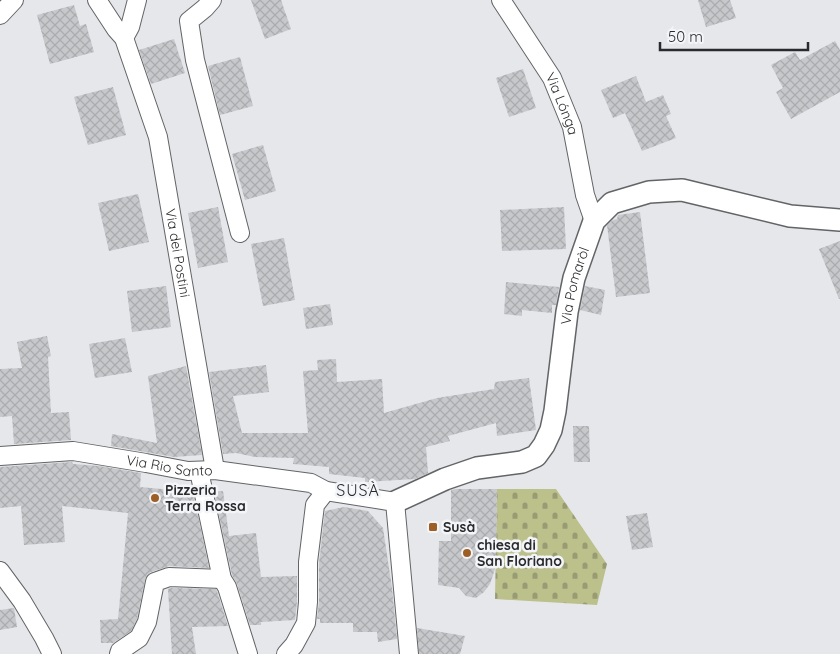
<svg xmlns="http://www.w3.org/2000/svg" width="840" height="654" font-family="Quicksand,sans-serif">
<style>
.cemetery{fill:url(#cemetery-stones)}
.building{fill:url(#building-cross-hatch)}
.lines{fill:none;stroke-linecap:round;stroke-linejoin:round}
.minor-casing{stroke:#626466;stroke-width:20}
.tertiary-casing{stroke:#626466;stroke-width:24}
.minor{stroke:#fff;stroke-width:18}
.tertiary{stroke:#fff;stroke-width:21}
.poi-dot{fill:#9d5f25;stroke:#f3f5f8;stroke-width:2}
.labels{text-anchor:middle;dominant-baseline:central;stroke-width:5;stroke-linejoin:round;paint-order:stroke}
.street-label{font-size:14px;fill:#292a2b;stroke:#f3f5f8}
.poi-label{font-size:14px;font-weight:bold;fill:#292a2b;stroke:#f3f5f8;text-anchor:start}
.quarter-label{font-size:16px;letter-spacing:1px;fill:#292a2b;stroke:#f3f5f8}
</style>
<defs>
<pattern id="cemetery-stones" width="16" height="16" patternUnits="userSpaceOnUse" patternTransform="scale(1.25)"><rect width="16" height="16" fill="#bcc08b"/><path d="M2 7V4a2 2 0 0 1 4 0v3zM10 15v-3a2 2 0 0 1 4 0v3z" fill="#999c72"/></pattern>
<pattern id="building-cross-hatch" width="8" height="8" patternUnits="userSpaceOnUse" patternTransform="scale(1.25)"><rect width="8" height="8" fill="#c7c8cb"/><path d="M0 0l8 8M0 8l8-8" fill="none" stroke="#abacae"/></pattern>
</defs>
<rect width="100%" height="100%" fill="#e6e7eb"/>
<path class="cemetery" d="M497,489H556L607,564L597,605L495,599Z"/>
<g class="building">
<path d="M251,0H281L291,29L265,39Z"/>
<path d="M698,0H730L736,18L706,27Z"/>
<path d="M74,5L80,26L86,24L94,52L50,64L37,15Z"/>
<path d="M174,39L185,73L151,84L139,50Z"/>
<path d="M835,41L840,50V92L791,119L776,92L783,88L771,65L795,52L800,60Z"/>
<path d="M240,57L253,106L220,115L208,66Z"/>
<path d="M523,69L536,108L509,117L496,78Z"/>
<path d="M636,76L646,102L663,95L671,114L666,116L676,138L642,151L625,113L613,118L601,90Z"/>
<path d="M113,87L126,135L88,145L74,97Z"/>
<path d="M263,145L276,191L245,200L232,154Z"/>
<path d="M138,194L149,242L109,251L98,203Z"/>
<path d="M218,207L228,262L198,268L188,213Z"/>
<path d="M564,207L566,249L502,251L500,210Z"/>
<path d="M640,212L650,293L616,297L607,225L613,220L617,219L618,215Z"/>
<path d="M284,238L295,300L263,306L251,244Z"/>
<path d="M840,241V299H839L819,249Z"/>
<path d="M506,282L559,287L556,305H552V313L522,310V316L504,314Z"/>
<path d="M166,286L171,327L132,332L127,291Z"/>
<path d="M585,286L605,290L601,315L580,310Z"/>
<path d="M330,304L333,325L306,329L303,308Z"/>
<path d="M47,336L51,356L48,357L51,413L69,412L71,440L14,444L12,416L0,417V369L22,368L17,342Z"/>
<path d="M125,338L132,372L95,378L89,344Z"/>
<path d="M336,359L337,382L382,379L384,413L437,398L494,389L495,382L529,378L536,430L497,436L496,423L448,436L450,441L426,447L428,473L415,479L365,482V478L329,474V467L293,464L294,458L255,457L236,453L223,454L209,372L266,365L269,392L233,396L242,433H308L303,371L318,370L317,360Z"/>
<path d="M186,366L202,455L174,457L111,446L112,434L157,443L148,376Z"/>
<path d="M573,426H589L590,462H574Z"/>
<path d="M72,462L73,464L99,466L141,473L140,487L193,492L209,568L169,566L151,572L147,575L145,580L137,619L131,631L113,643H101L100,620L118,619L128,513L62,506L65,542L24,545L21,506L0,508V467Z"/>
<path d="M456,489H497L496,566L490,584L484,592L476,598L466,596L459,588L438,585L439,541H451V490Z"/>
<path d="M223,491L229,536L256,533L261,577L297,576V602L295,620L261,622V625H250L237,584L232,575L214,492Z"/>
<path d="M344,507L368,511L383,528L392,588L397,639L378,642L377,632H353V623H320V619H317L319,602V563L325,511Z"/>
<path d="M647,513L653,547L632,550L626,516Z"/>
<path d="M171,588L216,589L217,591L228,626L192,627L196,654H172L168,589Z"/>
<path d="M14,608L17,627L0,630V610Z"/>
<path d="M417,628L465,636L460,654H419Z"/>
</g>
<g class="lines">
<g class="minor-casing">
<g id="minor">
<path id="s1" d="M97,0L116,29L124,38L158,137L215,470"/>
<path d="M212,0L205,8L189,21L195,60L240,233"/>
<path id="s2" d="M501,0L552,78L572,127L585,195L594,221"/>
<path d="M0,15L14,0"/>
<path d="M124,38L130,27L137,0"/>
<path id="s3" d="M0,456L73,451L146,463L188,471L215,470L311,483L326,491L395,502L409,654"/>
<path d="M199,471L222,579L227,587L248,654"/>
<path d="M0,571L22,601L44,638L52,654"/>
<path d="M119,654L120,651L139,638L147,622L155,582L169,577L222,579"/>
<path d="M286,654L294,645L306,623L308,602V562L315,505L326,491"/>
</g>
</g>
<g class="tertiary-casing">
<g id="tertiary">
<path id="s4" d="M395,502L445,479L477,468L522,462L536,456L544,445L551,430L555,411L567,312L574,278L594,221L612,203L649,192L682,190L790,216L840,220"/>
</g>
</g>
<use href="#minor" class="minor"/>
<use href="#tertiary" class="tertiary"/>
</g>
<g class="poi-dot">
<circle cx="155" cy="498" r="5"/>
<rect x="428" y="522" width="10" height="10" rx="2.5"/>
<circle cx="467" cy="553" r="5"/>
</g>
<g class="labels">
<g class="street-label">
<text stroke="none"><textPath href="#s2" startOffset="121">Via Lónga</textPath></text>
<text stroke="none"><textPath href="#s1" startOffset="269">Via dei Postini</textPath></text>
<text stroke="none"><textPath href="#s4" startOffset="326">Via Pomaròl</textPath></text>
<text stroke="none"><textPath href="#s3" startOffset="171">Via Rio Santo</textPath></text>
</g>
<g class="poi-label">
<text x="165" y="490">Pizzeria<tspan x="165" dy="16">Terra Rossa</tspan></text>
<text x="443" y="527">Susà</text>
<text x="477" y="545">chiesa di<tspan x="477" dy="16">San Floriano</tspan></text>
</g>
<g class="quarter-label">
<text x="358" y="490">SUSÀ</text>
</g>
</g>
<path d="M660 42v8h148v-8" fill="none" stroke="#292a2b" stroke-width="2.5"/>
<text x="668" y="42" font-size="15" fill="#292a2b" stroke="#f3f5f8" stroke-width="4" paint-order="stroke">50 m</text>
</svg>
